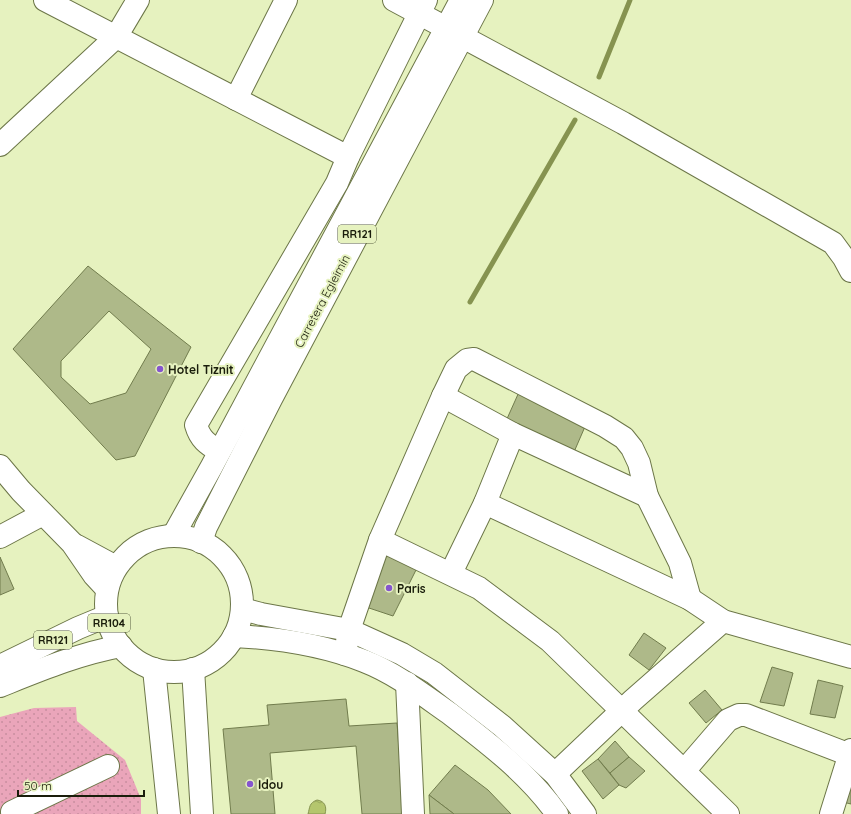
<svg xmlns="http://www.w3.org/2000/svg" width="851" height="814" font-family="Quicksand,sans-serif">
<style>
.park{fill:url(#park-dots)}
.water{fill:url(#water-ripples);stroke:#869350}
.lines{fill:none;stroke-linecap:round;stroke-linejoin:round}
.stream{stroke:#869350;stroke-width:5}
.building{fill:#aeb989;stroke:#717c4d;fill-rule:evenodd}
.minor-casing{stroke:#6c7648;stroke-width:24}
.major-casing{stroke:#6c7648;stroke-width:24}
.highway-casing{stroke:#6c7648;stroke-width:24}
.minor{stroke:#fff;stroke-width:22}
.major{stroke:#fff;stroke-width:22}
.highway{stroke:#fff;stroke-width:22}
.poi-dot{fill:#8555ce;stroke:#e6f2bf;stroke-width:1.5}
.labels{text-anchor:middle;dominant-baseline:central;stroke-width:4;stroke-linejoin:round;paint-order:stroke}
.shield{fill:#e6f2bf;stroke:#575d41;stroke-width:1}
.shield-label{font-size:11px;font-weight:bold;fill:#1a1d0b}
.street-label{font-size:12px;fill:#1a1d0b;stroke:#e6f2bf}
.poi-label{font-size:12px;font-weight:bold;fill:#1a1d0b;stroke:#e6f2bf;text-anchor:start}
</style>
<defs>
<pattern id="park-dots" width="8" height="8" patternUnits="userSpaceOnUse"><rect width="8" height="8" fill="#eaa5ba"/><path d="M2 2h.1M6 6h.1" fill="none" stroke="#c88e9f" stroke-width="1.8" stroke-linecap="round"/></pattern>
<pattern id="water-ripples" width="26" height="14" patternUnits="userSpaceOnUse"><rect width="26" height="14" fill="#b4c66d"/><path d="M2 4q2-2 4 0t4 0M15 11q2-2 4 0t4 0" fill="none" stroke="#9aaa5d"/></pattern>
</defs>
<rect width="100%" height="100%" fill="#e6f2bf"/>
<path class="park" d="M76,707L77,721L125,760L141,799V814H0V717L34,708Z"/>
<path class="water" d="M317,800C325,801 327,807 325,814H308C310,807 309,803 317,800Z"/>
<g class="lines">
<g class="stream">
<path d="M599,77L630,0"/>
<path d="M470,302L575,120"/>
</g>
</g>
<g class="building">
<path d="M88,266L191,347L135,456L116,460L13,349ZM109,311L151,349L126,393L90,404L61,377V361Z"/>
<path d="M519,392L587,422L574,452L506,421Z"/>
<path d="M385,552L416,570L393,616L363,606Z"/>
<path d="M0,557L14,589L0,595Z"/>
<path d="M644,633L666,648L649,670L629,655Z"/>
<path d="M772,667L793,673L784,706L760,702Z"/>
<path d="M818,680L843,686L835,718L810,714Z"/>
<path d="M705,690L722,710L706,723L689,703Z"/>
<path d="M346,699L349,726L397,723L404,814H362L356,746L270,753L275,814H231L223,729L269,725L267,705Z"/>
<path d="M615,741L629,757L610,773L598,759Z"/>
<path d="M629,757L645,771L626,788L619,785L610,773Z"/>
<path d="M598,759L619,785L603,799L582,771Z"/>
<path d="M455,765L488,790L511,814H454L429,795Z"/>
<path d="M851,782V804L843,802Z"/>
<path d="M429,795L454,814H430Z"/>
</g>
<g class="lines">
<g class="minor-casing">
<g id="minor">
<path d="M45,0L348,157"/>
<path d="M394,0L623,123L833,243L844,258L851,271"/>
<path d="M236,99L286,0"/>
<path d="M0,145L116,37L138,0"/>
<path d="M443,396L513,434L647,496"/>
<path d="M219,451C207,444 200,439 196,425L337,183L348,157L426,0"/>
<path d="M485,503L690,599L723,621L851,657"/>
<path d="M0,537L43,514"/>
<path d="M380,540L479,588L550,641L728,814"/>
<path d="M451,573L485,503L513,434"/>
<path d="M345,654L349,630L380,540L443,396L456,369L467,360L474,359L605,426L624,438L632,448L639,463L647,496L680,563L690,599"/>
<path d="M154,669L169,814"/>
<path d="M193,669L202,814"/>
<path d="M407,683L413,814"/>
<path d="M684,771L728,720L739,715H746L850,755"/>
<path d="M555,774L633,700L723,621"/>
<path d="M12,812L108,766"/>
<path d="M831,814L851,750"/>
</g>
</g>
<g class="major-casing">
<g id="major">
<path d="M0,466L21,491L72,543L94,575L107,589"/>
<path d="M77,546L116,567"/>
<path d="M242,609L261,614L349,630L402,654L434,673L502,726L555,774L585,814"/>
<path d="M234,636C277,638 323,645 364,661C395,673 422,694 449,713C488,743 529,774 557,814"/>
</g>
</g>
<g class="highway-casing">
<g id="highway">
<path d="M173,536L212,466L461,0"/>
<circle cx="174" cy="604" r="68"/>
<path d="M201,542L206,527L271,399L482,0"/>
<path d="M0,666L78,628L107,616"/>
<path d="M0,686C40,670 78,654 121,646"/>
</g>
</g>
<use href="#minor" class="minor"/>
<use href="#major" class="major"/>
<use href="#highway" class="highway"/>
</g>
<g class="poi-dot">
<circle cx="160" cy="369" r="4"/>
<circle cx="389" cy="588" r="4"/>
<circle cx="250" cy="784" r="4"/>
</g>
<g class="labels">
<g class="shield">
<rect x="338" y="225" width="38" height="18" rx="3"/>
<rect x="88" y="614" width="42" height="18" rx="3"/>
<rect x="34" y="631" width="38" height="18" rx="3"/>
</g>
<g class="shield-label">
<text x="357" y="234">RR121</text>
<text x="109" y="623">RR104</text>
<text x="53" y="640">RR121</text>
</g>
<g class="street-label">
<text transform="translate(322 301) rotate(-62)">Carretera Egleimín</text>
</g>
<g class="poi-label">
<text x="168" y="369">Hotel Tiznit</text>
<text x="397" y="588">Paris</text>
<text x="258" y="784">Idou</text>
</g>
</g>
<path d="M18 790v6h126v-6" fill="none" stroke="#1a1d0b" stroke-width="2"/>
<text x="24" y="790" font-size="12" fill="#1a1d0b" stroke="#e6f2bf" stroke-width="3" paint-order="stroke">50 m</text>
</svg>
